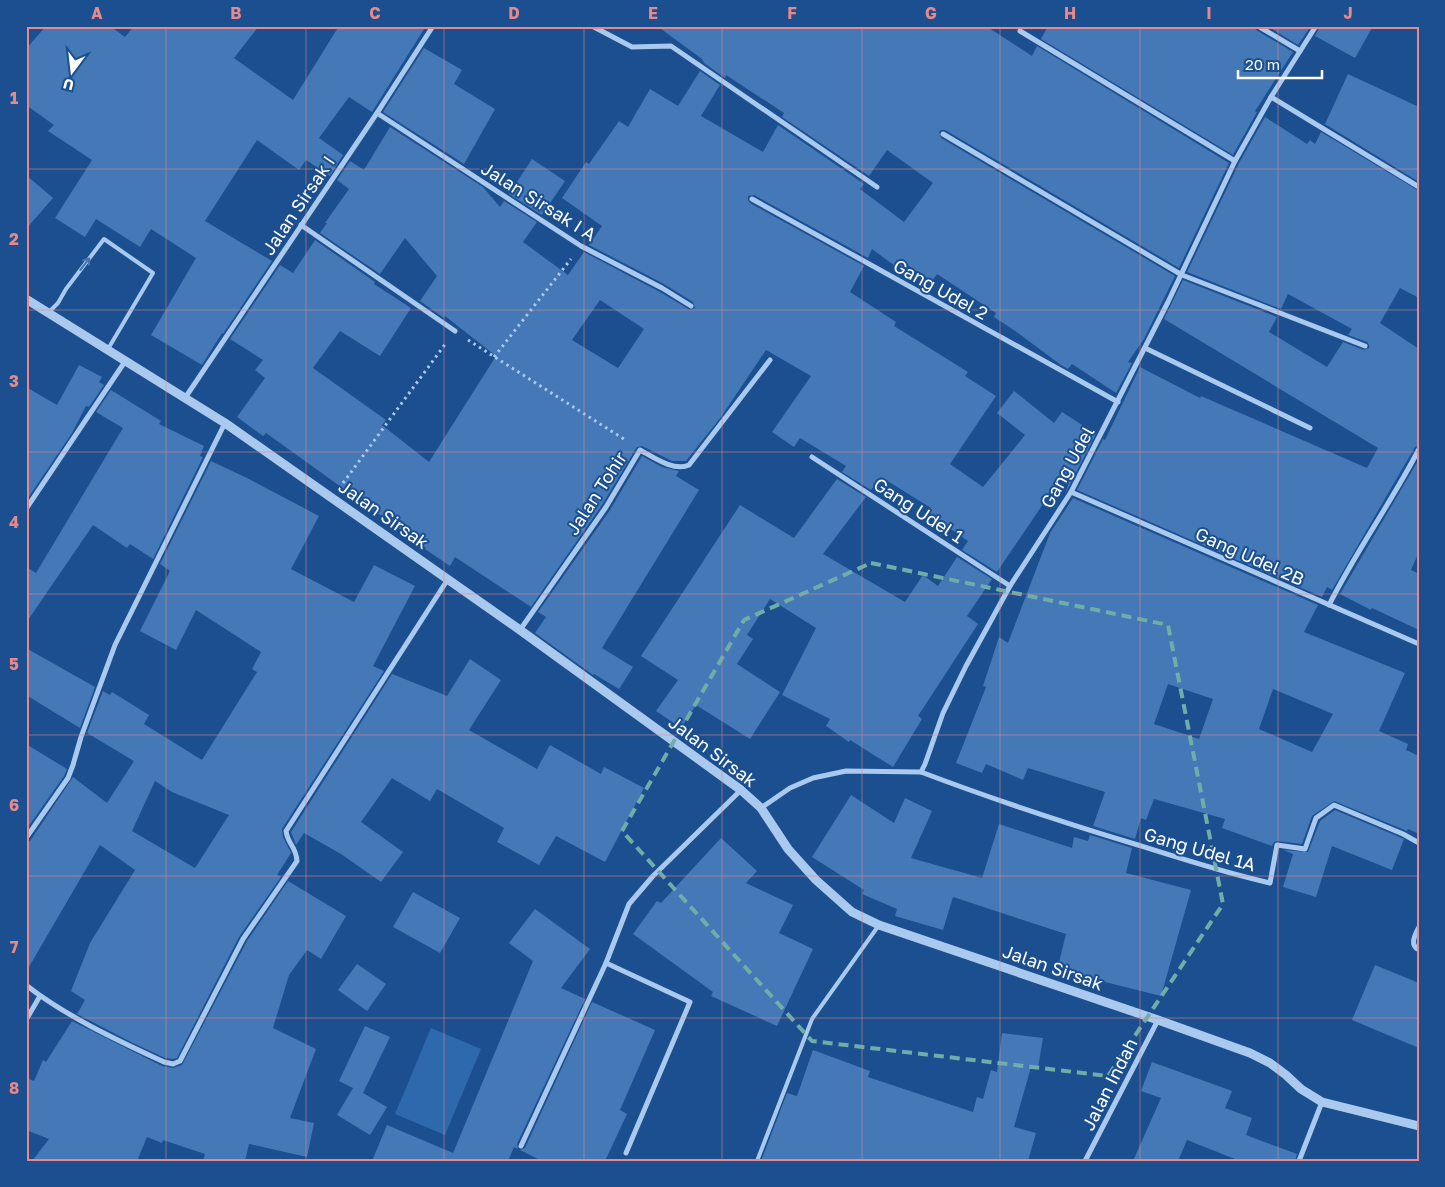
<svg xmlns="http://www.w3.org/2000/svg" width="1445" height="1187" font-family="'Golos Text',sans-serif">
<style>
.garden{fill:#2e69ad}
.building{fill:#4478b7;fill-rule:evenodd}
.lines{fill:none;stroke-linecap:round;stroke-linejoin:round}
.path{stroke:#a9c9ee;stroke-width:3;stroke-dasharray:2.5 4;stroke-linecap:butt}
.service{stroke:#a9c9ee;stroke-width:4}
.minor{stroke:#a9c9ee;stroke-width:5}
.tertiary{stroke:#a9c9ee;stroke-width:9}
.oneway{stroke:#4674ac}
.marked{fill:none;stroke:#6fada8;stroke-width:4;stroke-dasharray:10 6;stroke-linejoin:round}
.grid{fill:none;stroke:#e88989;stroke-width:1;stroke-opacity:0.55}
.labels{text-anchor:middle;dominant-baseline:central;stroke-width:4;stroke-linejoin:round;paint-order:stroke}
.street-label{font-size:18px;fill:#fff;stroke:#1b4f8f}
.neatline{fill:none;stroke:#e88989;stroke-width:2}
.grid-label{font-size:16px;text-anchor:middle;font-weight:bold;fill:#e88989}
</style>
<rect width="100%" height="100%" fill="#1b4f8f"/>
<path class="garden" d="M431,1028L481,1049L445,1135L395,1114Z"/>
<g class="building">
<path d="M46,26H110L125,37L134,26H259L234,58L293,100L339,26H426L372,112L349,97L319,138L343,155L330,176L306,160L299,170L257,140L205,221L272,261L223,334L222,333L202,365L151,335L196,258L151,229L140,247L96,219L85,237L55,218L92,160L48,131L54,125L26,105V49Z"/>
<path d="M657,26H986L1032,56L1037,46L1229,163L1179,268L945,130H941L939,132L941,138L1175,276L1144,339L1128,362L1132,363L1116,393L1072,364L1068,369L1061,365L1018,333L994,317L996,313L937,274L932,281L907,265L903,272L872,249L868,258L754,195L748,196V200L750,203L864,266L850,292L896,322L894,326L968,372L965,376L996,396L950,464L983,487L1025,435L997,413L1014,391L1054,423L1062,412L1096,434L1065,494L1071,476L1064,473L997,572L962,550L968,541L927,513L931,508L881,477L871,490L842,472L846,466L800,438L794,447L772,432L811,376L766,350L721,417L686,461H672L642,446L637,447L602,505L531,607L455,557L450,566L425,549L426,548L266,433L263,436L237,417L265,378L255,370L263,360L230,339L280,265L293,273L315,240L375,282L374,284L411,308L380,356L340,331L313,368L386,420L382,425L429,462L496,356L445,316L444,318L420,301L437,276L405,238L380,274L320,233L327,223H325L349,189L337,180L350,161L364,170L390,127L483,187L500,207L504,201L537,222L523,242L568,275L584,252L660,292L690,310L695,308L693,302L664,284L589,245L602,226L562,198L586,162L589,164L619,121L628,127L650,89L678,106L700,71L720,85L701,116L763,152L778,125L864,184L860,189L904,222L933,183L887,150L869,176L782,117L784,113L726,75L725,78L704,63L702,59ZM600,300L644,329L618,368L572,340Z"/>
<path d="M1048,26H1254L1256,30L1293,52L1259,105L1255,111L1257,112L1233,155L1041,39Z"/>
<path d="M1267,26H1311L1298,45Z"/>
<path d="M1320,26H1373L1355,58L1315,36Z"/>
<path d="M424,48L462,70L454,84L495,109L464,164L383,112Z"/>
<path d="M1348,74L1419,107V182L1325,124Z"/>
<path d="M1265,117L1307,144L1310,140L1315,144L1321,132L1419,191V298L1400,288L1380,323L1419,349V445L1415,447L1332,590L1327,587L1322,597L1077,490L1103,439L1105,440L1140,367L1200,398L1201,396L1367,468L1378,448L1164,319L1183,280L1277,317L1269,332L1327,367L1343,342L1364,350L1369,348V345L1367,342L1348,335L1352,329L1288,294L1281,309L1187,272L1239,163Z"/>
<path d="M532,159L565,181L542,215L509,194Z"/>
<path d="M26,175L53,198L26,229Z"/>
<path d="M79,365L102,377L99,382L104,385L89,407L86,406L72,433L26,501V387L57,405Z"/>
<path d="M111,390L161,421L159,424L204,446L200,456L203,457L153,559L130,544L127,548L93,525L26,623V567L36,573L123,428L96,412Z"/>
<path d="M642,456L662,467L679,471L676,476L699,490L602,648L633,667L619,689L594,674L593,675L535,633L546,617L538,612L610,510Z"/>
<path d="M1419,459V552L1411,570L1419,574V630L1372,608L1371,610L1340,594Z"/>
<path d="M211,461L249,479L319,516L291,569L354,602L374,565L415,586L373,666L384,671L282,829L283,837L291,853L277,875L281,877L239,937L177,1058L173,1059L165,1058L131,1042L77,1014L85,1000L71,991L90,943L135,870L100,845L26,972V842L30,841L73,777L107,803L134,761L87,733L103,691L110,695L112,692L149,715L144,724L202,760L257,672L252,669L261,652L196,610L176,650L140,631L170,571L160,564ZM155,781L172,792L229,815L195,868L132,831Z"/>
<path d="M837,479L866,497L823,554L905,602L923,575L938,586L957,557L992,579L967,616L978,624L918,716L922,719L893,767L850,740L849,742L826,726L830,719L782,695L816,628L770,599L747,635L753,639L737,664L780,692L750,739L696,705L681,728L656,711L678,680L641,656L740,505L794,538Z"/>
<path d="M1073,498L1318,605L1304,632L1405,673L1379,731L1408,744L1406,750L1419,756V834L1408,829L1407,831L1334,801L1312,816L1302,844L1277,841L1274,842L1272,846L1222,828L1225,819L1154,799L1146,820L1141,818L1135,839L1093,826L1105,792L1028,768L1023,780L986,764L982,773L956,763L986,687L983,686L999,637L1008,643L1050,533ZM1168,684L1213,699L1199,739L1154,724ZM1273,689L1333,714L1312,752L1259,729Z"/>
<path d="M26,648L95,687L80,728L26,695Z"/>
<path d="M470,659L501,680L469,730L537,769L550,745L601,774L604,767L644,788L605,862L556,836L539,865L497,842L504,828L437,789L430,801L392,778L361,822L403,852L381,882L341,854L304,833L296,845L291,832L392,674L447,696Z"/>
<path d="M26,744L67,769L64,776L26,830Z"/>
<path d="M851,795L894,823L905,798L932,811L911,858L982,878L999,824L1072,848L1074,837L1088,841L1090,835L1132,848L1126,873L1191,890L1161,996L1057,970L1066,934L953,897L943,930L895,916L897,909L862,894L864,890L812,857Z"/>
<path d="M1335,810L1404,839L1392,870L1332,846L1316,897L1283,887L1293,854L1283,850L1308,852L1320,821Z"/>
<path d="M721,838L757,871L746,883L793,905L779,933L813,949L777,1026L711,996L713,992L633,934L657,901L661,903Z"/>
<path d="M288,881L346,916L321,959L307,950L289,975L273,1028L316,1049L290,1118L314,1123L307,1157L249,1144L245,1161H203L205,1154L163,1140L162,1143L147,1137L137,1161H32L49,1139L26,1130V1078L34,1081L43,1060L46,1062L72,1021L162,1066L173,1068L182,1065L247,941Z"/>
<path d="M413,892L460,918L440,953L393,927Z"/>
<path d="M535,909L590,949L561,988L585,999L517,1144L518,1149L514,1147L508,1161H372L387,1125L453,1153L533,961L509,943Z"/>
<path d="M357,964L386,984L367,1011L338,990Z"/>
<path d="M1375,965L1419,983V1048L1352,1020Z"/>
<path d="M592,1002L655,1030L620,1110L627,1114L605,1161H542L520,1150L525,1148Z"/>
<path d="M365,1026L390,1037L363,1093L387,1107L370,1135L337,1115L353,1088L339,1081Z"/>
<path d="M1002,1033L1043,1038L1038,1068L1031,1067L1014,1127L1036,1133L1028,1161H761L787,1093L797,1096L813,1050L870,1071L868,1077L973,1112L977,1097L983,1099L991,1070L997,1072Z"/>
<path d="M1152,1062L1232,1091L1225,1108L1252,1118L1246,1135L1297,1154L1295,1161H1240L1187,1140L1178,1161H1133L1161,1098L1141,1091Z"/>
</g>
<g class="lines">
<g class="path">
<path d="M468,340L627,441"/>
<path d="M494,357L571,259"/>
<path d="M343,483L446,343"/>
</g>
<g class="service">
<path d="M49,312L58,303L66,289L104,239L153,273L108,349"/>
<path d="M757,1161L812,1019L879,925"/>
</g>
<g class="minor">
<path d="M592,26L632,47L671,46L877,187"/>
<path d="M1258,26L1300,51"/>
<path d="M1020,31L1235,161"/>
<path d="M1271,97L1419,187"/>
<path d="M377,113L581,246L662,288L691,306"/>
<path d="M943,134L1182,275L1365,346"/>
<path d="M752,199L1118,402"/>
<path d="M301,225L455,331"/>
<path d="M1145,348L1310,428"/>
<path d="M185,398L377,113L433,26"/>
<path d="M812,457L1010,586"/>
<path d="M1071,492L1419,644"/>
<path d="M26,509L126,360"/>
<path d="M1329,605C1356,551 1391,503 1419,449"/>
<path d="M520,630L606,507L640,450C653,457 674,472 689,465L770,360"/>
<path d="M921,772C992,799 1065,823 1138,845C1182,859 1225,873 1270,883L1277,845L1305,849L1316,818L1334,805L1403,834L1419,843"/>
<path d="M761,808L790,788L813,778L846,771L921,772L925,764L943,713L966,666L1010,586L1071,492L1168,302L1235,161L1271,97L1316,26"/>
<path d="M26,838L68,778L73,765L81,737L115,645L225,423"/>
<path d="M1419,927C1415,935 1409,945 1419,950"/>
<path d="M26,985C65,1016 119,1041 164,1062L173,1064L180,1061L243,939L297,861C296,846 288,845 286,831L448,579"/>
<path d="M26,1020L40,996"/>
<path d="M521,1146L606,963"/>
<path d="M626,1153L690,1002L606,963L629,904L653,876L741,790"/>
<path d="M1085,1161L1158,1020"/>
<path d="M1299,1161L1322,1102"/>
</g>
<path class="tertiary" d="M26,299L225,423L520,630L741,790L761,808L788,849L816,880L852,912L879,925L1158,1020L1250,1053L1270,1063L1286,1075L1301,1089L1322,1102L1419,1126"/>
</g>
<defs><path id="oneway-shaft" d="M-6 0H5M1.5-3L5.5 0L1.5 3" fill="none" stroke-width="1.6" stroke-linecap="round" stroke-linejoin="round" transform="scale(1.25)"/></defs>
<use class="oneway" href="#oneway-shaft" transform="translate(85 264) rotate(-52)"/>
<path class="marked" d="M871,563L1168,625L1223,904L1108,1076L812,1041L622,831L744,620Z"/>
<path class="grid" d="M166,26V1161M306,26V1161M444,26V1161M584,26V1161M722,26V1161M862,26V1161M1000,26V1161M1140,26V1161M1278,26V1161M26,169H1419M26,310H1419M26,452H1419M26,594H1419M26,735H1419M26,876H1419M26,1018H1419"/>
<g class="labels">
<g class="street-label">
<text transform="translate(539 201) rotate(32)">Jalan Sirsak I A</text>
<text transform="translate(298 205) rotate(-56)">Jalan Sirsak I</text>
<text transform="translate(941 289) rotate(29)">Gang Udel 2</text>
<text transform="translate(1067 467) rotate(-61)">Gang Udel</text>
<text transform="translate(596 493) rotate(-57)">Jalan Tohir</text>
<text transform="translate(919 510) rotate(33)">Gang Udel 1</text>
<text transform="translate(384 514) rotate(35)">Jalan Sirsak</text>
<text transform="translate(1250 556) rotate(24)">Gang Udel 2B</text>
<text transform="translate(713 751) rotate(37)">Jalan Sirsak</text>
<text transform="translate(1200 849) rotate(16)">Gang Udel 1A</text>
<text transform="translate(1053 967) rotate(19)">Jalan Sirsak</text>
<text transform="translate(1109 1084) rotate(-63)">Jalan Indah</text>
</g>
</g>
<rect width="1445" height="1187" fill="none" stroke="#1b4f8f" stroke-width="55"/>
<g transform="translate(72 72) rotate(195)" stroke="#1b4f8f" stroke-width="4" paint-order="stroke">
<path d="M0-4L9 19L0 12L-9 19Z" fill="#ffffff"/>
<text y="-8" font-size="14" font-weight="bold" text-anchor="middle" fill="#ffffff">U</text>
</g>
<path d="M1238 70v8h84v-8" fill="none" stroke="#ffffff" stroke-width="2.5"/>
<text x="1245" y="70" font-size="15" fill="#ffffff" stroke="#1b4f8f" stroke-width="4" paint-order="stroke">20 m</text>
<rect x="28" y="28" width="1390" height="1132" class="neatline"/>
<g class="grid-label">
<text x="97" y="19">A</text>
<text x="236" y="19">B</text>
<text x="375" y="19">C</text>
<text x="514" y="19">D</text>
<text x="653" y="19">E</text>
<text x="792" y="19">F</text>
<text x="931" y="19">G</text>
<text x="1070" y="19">H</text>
<text x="1209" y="19">I</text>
<text x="1348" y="19">J</text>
<text x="14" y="104">1</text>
<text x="14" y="245">2</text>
<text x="14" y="387">3</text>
<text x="14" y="528">4</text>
<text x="14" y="670">5</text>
<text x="14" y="811">6</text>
<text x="14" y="953">7</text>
<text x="14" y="1094">8</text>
</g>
</svg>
